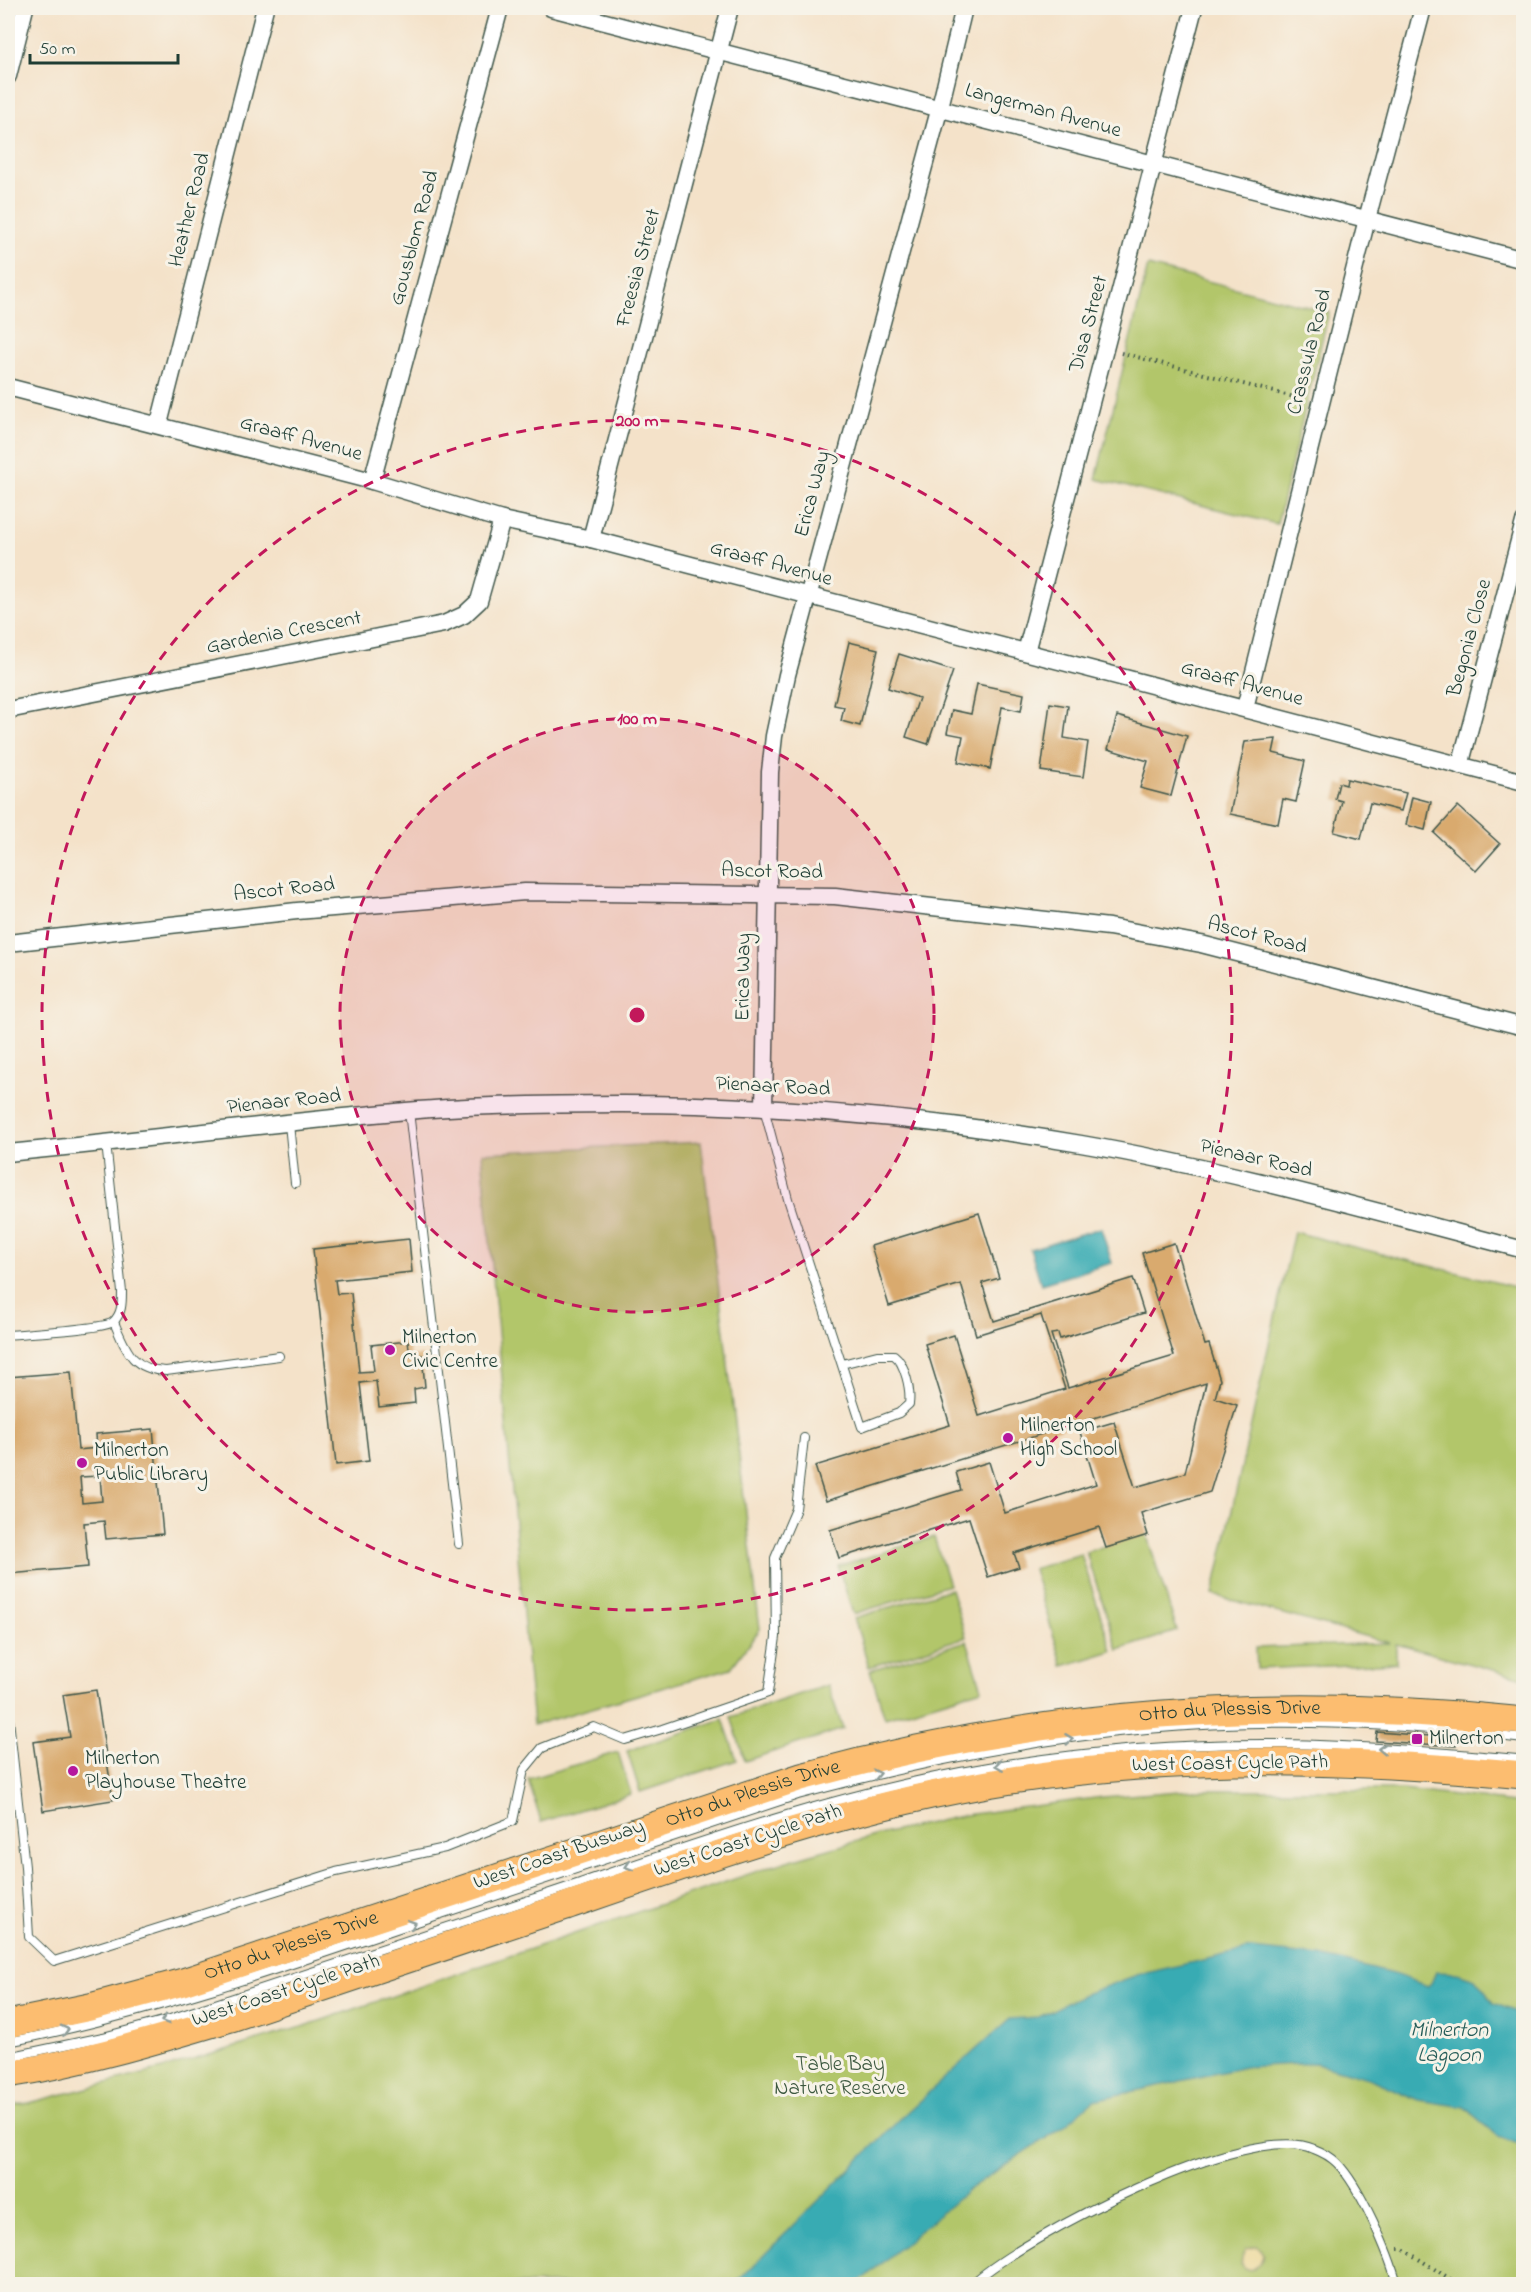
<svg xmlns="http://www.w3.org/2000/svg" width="1531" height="2292" font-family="'Indie Flower',sans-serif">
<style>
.green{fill:#b2c66a;stroke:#68824f;stroke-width:1.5}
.sand{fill:#eeda9e;stroke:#868c69;stroke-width:1.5}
.water{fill:#39abb3;stroke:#2c7474;stroke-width:1.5}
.building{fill:#d9aa6e;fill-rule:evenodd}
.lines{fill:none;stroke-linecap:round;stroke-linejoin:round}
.lane-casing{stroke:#3f564a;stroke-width:10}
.street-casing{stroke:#3f564a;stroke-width:19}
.primary-casing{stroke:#3f564a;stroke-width:29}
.path{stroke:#3f564a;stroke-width:4;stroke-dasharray:1.5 4.5;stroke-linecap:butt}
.lane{stroke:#fff;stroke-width:8}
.street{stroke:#fff;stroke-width:16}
.primary{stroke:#fcbd6f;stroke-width:27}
.oneway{stroke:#8f9e9a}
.ring{fill:none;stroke:#c2185b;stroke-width:3;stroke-dasharray:10 8}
.poi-dot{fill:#b5179e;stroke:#f7f3e8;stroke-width:2}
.labels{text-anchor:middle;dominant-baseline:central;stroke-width:6;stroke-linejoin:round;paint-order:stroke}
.street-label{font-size:21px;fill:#1f3d34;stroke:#f7f3e8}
.poi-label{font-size:21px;fill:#1f3d34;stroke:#f7f3e8;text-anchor:start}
.park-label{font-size:21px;fill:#3c583f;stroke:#f7f3e8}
.water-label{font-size:22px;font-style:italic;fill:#275e5a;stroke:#f7f3e8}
.centre{fill:#c2185b;stroke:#f7f3e8;stroke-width:3}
.ring-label{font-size:18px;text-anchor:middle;font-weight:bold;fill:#c2185b;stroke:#f7f3e8;stroke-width:6;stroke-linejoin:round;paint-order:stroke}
</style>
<rect width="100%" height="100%" fill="#f7f3e8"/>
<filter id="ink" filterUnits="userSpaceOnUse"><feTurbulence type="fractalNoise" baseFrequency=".0167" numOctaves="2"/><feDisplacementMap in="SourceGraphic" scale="12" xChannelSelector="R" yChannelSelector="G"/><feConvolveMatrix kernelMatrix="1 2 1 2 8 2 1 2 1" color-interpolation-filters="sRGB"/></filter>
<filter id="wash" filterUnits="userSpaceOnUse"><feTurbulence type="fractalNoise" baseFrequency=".008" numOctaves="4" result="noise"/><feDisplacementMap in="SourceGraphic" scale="24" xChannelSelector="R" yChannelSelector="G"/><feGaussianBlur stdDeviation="1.35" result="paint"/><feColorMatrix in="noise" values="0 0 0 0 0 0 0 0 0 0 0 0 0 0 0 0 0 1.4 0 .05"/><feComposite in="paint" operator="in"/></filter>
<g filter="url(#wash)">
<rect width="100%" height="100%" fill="#f4e2c9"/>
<g class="green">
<path d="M1148,266L1329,312L1277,524L1096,479Z"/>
<path d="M701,1142L760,1629L731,1668L533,1725L482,1153Z"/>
<path d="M1294,1232L1523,1289V1678L1396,1644V1663L1257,1669L1256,1648L1390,1643L1213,1595Z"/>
<path d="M1146,1533L1177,1631L1118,1650L1086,1552Z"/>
<path d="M934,1537L949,1585L853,1614L838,1566Z"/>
<path d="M1081,1554L1112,1651L1063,1666L1033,1569Z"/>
<path d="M951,1589L966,1637L869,1667L854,1618Z"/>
<path d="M967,1641L982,1689L885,1718L870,1670Z"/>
<path d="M828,1685L843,1729L745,1761L731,1717Z"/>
<path d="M723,1719L737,1760L640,1792L627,1751Z"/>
<path d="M618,1752L631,1794L541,1822L528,1779Z"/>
<path d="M1193,1790H1403L1523,1804V2284H8V2106L29,2103L166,2068L308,2025L787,1861L878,1835L965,1815L1103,1797Z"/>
</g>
<path class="sand" d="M1256,2246L1261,2249L1264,2254C1262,2265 1251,2276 1241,2265L1242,2257L1245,2250Z"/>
<g class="water">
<path d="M1101,1228L1112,1263L1041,1284L1030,1249Z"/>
<path d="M1251,1949L1321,1956L1397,1975L1427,1986L1437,1972L1457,1973L1475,1979L1494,2003L1523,2015V2146L1498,2136L1464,2107L1418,2100L1368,2078L1316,2063L1245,2067L1094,2100L1063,2127L969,2189L857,2284H735L907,2112L1010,2019L1039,2017L1082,1995L1137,1975Z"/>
</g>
<g id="blocks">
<g class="building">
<path d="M849,642L878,649L860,726L841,721L844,707L834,705Z"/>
<path d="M899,654L953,671L928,744L906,737L919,698L888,688Z"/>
<path d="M977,684L1024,694L1021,711L1002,707L990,769L958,762L963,736L947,733L952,710L971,714Z"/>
<path d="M1050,703L1068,706L1064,738L1088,742L1083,777L1041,771Z"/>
<path d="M1117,716L1187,736L1171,796L1140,788L1148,761L1108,749Z"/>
<path d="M1276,739L1273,753L1305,761L1296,802L1283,799L1278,824L1230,814L1245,742Z"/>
<path d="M1347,779L1406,793L1401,811L1370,803L1361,839L1334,832L1342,801L1335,799L1339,783L1346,785Z"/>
<path d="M1412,797L1431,802L1425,830L1406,825Z"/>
<path d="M1458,806L1500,844L1476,871L1434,833Z"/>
<path d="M979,1213L999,1278L982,1283L994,1321L1133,1278L1144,1313L1060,1339L1058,1333L1051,1334L1068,1388L1174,1356L1142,1253L1174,1243L1205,1345L1209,1344L1220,1380L1215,1398L1237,1405L1210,1492L1141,1513L1148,1535L1106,1548L1099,1527L1014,1553L1019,1567L988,1577L969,1518L839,1558L830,1530L961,1490L956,1472L989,1462L1005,1513L1096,1484L1080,1432L1114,1422L1135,1487L1185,1473L1206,1383L826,1501L815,1466L950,1425L925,1344L954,1335L979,1416L1065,1389L1041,1315L976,1335L961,1284L889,1306L871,1246Z"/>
<path d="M409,1239L412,1272L335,1280L337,1294L351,1293L359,1372L374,1371L371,1345L408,1341L410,1356L422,1355L425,1387L414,1389L415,1403L379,1407L376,1381L360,1383L369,1461L336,1465L313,1249Z"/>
<path d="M71,1372L78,1450L97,1448L96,1434L153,1429L163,1534L106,1539L104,1521L84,1523L88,1567L9,1574L8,1553V1377ZM100,1476L102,1501L82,1503L80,1477Z"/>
<path d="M96,1690L113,1800L43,1811L33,1742L70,1737L63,1695Z"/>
<path d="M1377,1732L1457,1738L1456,1746L1376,1741Z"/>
</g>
</g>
</g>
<g filter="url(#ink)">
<use href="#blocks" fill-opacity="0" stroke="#3f564a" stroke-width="1.5"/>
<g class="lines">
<g class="lane-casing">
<g id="lane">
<path d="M764,1108L788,1199L862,1427L899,1413L909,1404C911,1390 905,1363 894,1355H877L842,1364"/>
<path d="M409,1111L459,1544"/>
<path d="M289,1124L295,1183"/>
<path d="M114,1322C126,1350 132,1370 166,1371L279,1356"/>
<path d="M8,1335C25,1333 105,1329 113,1322C122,1314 122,1303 122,1292L106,1143"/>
<path d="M8,1710L25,1867L29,1937L54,1961L336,1872L445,1848L513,1821L524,1770L542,1748L594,1727L625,1740L662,1729L768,1693L776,1637L775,1558L796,1509L804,1438"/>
<path d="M8,2042C141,2016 270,1972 399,1928C532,1883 665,1839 798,1795C912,1764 1029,1740 1147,1729C1271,1717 1400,1723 1524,1739"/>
<path d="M8,2057L103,2037L170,2019C307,1974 444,1929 580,1883C714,1837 849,1790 989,1767C1085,1751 1183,1743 1280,1744C1359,1745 1438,1752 1517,1759L1524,1761"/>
<path d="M972,2284C1023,2237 1249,2119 1314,2149C1322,2152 1331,2157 1337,2163C1360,2186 1389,2253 1397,2284"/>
</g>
</g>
<g class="street-casing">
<g id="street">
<path d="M551,8L1524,260"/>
<path d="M8,76L25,8"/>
<path d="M8,387L372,481L502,520L591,539L1524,782"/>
<path d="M159,424L265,8"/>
<path d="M372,481L500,8"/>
<path d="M591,539L730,8"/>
<path d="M1026,652L1194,8"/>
<path d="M1245,708L1367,219L1423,8"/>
<path d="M8,710L444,624L464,615L479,601L502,520"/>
<path d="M1460,766L1524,522"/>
<path d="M8,943L297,911L525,892L835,896L1109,927L1201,944L1524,1027"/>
<path d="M764,1108L770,772L774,736L787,675L940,107L964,8"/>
<path d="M8,1153C140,1140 273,1123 406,1111C477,1105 550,1104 622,1104C775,1104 930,1118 1081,1144C1231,1170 1377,1212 1524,1250"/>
</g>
</g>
<g class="primary-casing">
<g id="primary">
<path id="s1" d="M8,2024L90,2007L183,1982L801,1777C1041,1711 1276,1694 1524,1721"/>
<path d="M8,2074C85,2062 160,2039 234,2017C344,1980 454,1944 563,1907C710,1856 857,1804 1012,1780C1181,1754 1353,1759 1524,1775"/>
</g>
</g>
<g class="path">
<path d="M1121,353L1306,400"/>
<path d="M1398,2249H1403L1458,2284"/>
</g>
<use href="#lane" class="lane"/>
<use href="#street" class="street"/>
<use href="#primary" class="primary"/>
</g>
<defs><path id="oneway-chevron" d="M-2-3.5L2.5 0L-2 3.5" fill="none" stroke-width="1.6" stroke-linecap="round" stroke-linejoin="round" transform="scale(1.5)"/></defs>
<g class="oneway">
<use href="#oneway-chevron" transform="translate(1069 1739) rotate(-7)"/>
<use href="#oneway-chevron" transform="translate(1382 1749) rotate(-177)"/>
<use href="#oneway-chevron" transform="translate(999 1765) rotate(172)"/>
<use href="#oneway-chevron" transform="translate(877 1774) rotate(-12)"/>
<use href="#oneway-chevron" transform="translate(629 1866) rotate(162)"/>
<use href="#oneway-chevron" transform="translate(412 1924) rotate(-19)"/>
<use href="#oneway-chevron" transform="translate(165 2020) rotate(164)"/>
<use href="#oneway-chevron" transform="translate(65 2030) rotate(-14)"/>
</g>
</g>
<circle cx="637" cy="1015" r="297" fill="#c2185b" fill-opacity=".12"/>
<g class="ring">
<circle cx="637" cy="1015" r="297"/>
<circle cx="637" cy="1015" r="595"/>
</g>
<g class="poi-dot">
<circle cx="390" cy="1350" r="6"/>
<circle cx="1008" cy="1438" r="6"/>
<circle cx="82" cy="1463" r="6"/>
<rect x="1411" y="1733" width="12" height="12" rx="3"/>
<circle cx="73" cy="1771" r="6"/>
</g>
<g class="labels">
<g class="street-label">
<text transform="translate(1043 111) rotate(15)">Langerman Avenue</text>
<text transform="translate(190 210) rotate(-76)">Heather Road</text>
<text transform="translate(415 238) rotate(-75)">Gousblom Road</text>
<text transform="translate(639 268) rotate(-75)">Freesia Street</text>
<text transform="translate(1089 324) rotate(-75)">Disa Street</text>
<text transform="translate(1310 352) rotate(-76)">Crassula Road</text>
<text transform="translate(301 439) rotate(15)">Graaff Avenue</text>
<text transform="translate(813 494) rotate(-75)">Erica Way</text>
<text transform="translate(771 564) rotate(15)">Graaff Avenue</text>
<text transform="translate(284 633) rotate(-11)">Gardenia Crescent</text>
<text transform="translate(1470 638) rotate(-75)">Begonia Close</text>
<text transform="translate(1242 684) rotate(15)">Graaff Avenue</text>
<text transform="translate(772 872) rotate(1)">Ascot Road</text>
<text transform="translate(284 890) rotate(-6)">Ascot Road</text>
<text transform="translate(1257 936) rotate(14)">Ascot Road</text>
<text transform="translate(744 977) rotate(-89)">Erica Way</text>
<text transform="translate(773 1087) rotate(3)">Pienaar Road</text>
<text transform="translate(284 1102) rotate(-6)">Pienaar Road</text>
<text transform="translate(1256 1159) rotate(13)">Pienaar Road</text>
<text stroke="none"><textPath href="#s1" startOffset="1266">Otto du Plessis Drive</textPath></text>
<text transform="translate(1230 1764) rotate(-1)">West Coast Cycle Path</text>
<text stroke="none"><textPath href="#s1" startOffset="780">Otto du Plessis Drive</textPath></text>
<text transform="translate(748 1841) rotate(-18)">West Coast Cycle Path</text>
<text transform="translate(559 1855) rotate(-19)">West Coast Busway</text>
<text stroke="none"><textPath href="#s1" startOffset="294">Otto du Plessis Drive</textPath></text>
<text transform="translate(286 1991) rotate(-18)">West Coast Cycle Path</text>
</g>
<g class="poi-label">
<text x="402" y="1338">Milnerton<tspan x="402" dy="24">Civic Centre</tspan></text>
<text x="1020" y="1426">Milnerton<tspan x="1020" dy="24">High School</tspan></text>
<text x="94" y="1451">Milnerton<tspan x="94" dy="24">Public Library</tspan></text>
<text x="1429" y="1739">Milnerton</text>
<text x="85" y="1759">Milnerton<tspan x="85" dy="24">Playhouse Theatre</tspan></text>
</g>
<g class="park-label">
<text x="840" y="2065">Table Bay<tspan x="840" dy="24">Nature Reserve</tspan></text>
</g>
<g class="water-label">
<text x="1449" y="2031">Milnerton<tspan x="1449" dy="25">Lagoon</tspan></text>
</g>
</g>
<circle cx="637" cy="1015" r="9" class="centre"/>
<g class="ring-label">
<text x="637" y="426">200 m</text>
<text x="637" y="724">100 m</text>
</g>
<rect width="1531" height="2292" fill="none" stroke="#f7f3e8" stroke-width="30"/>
<path d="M30 54v9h148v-9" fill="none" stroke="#1f3d34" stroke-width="3"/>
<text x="39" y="54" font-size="18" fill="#1f3d34" stroke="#f7f3e8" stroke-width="4.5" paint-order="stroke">50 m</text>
</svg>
